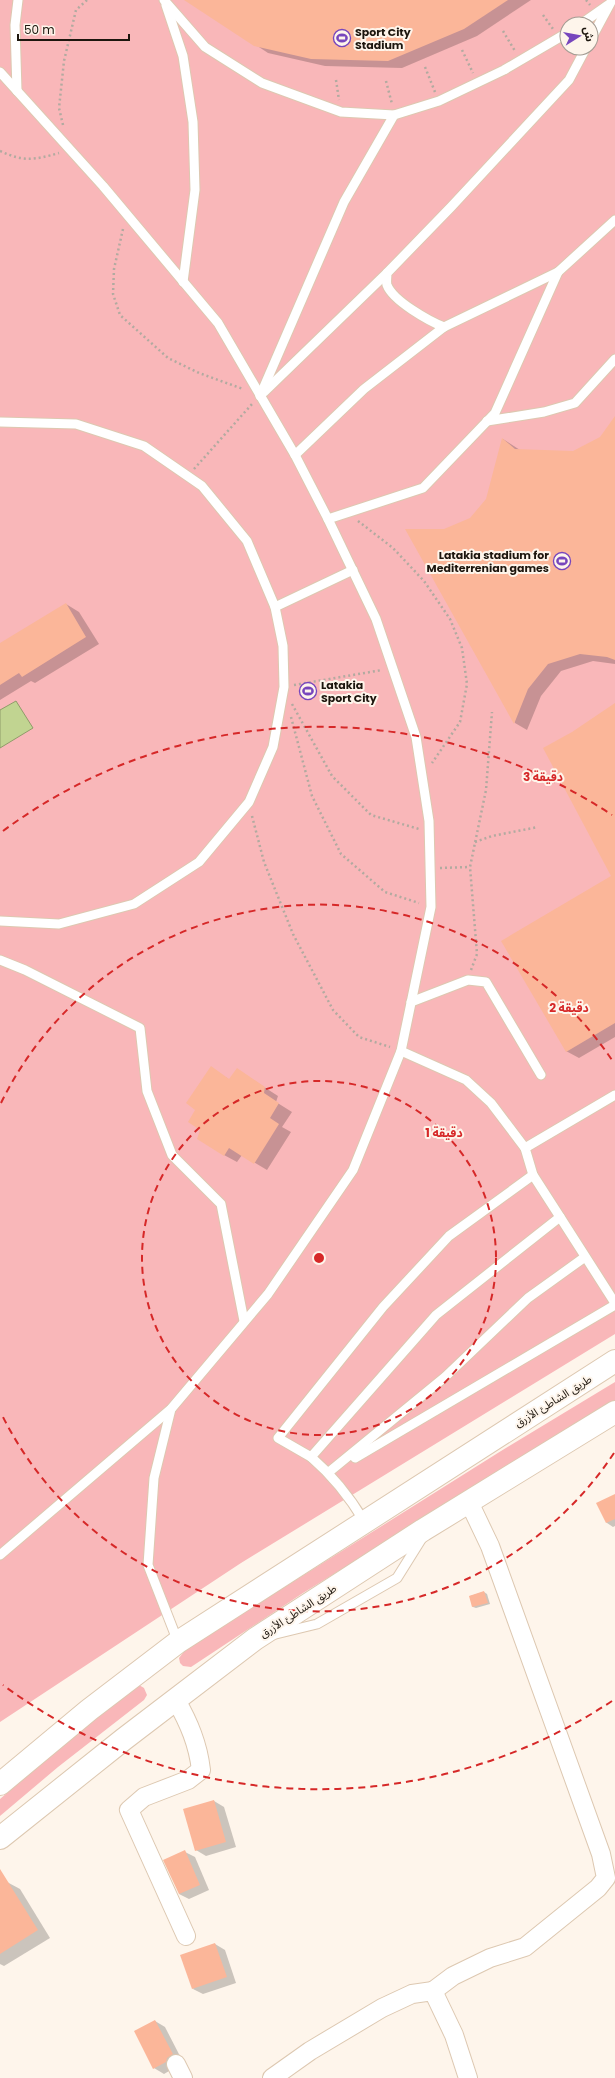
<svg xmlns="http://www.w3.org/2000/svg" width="615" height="2078" font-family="Poppins,'Noto Sans Arabic',sans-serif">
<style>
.green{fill:#f9b7b9;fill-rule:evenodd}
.water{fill:#c1d491;stroke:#909b6a}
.shadow{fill:#0003}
.building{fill:#fbb699}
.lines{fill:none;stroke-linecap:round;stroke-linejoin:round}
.lane-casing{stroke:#ddc8b1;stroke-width:11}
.street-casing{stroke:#ddc8b1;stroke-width:20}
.secondary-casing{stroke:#ddc8b1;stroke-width:24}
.path{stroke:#b2aaa0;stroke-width:2.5;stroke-dasharray:2 3;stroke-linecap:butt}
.lane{stroke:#fff;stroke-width:9}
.street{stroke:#fff;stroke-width:18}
.secondary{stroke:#fff;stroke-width:22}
.ring{fill:none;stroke:#d62828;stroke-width:2;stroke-dasharray:7 5}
.labels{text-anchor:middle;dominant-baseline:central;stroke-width:4;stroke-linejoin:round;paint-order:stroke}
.poi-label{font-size:11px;font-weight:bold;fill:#1d160e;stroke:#fef5eb;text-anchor:start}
.street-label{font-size:11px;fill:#1d160e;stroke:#fef5eb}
.centre{fill:#d62828;stroke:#fef5eb;stroke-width:2}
.ring-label{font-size:12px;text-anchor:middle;font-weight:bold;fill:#d62828;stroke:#fef5eb;stroke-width:4;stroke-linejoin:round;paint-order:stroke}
</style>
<rect width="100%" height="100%" fill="#fef5eb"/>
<g class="green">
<path d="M0,0H615V1334L241,1563L0,1722ZM567,24H591V48H567Z"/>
<path d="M615,1382V1401L303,1593L191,1667L183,1666L180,1663L179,1658L186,1649L501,1451Z"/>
<path d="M139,1685L144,1688L147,1695L144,1700L58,1767L0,1816V1799L134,1686Z"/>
</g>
<path class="water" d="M16,701L33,728L0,748V710Z"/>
<g class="shadow">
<path d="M188,0H531L477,36L402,68L325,66L268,53Z"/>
<path d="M615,418V664L593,661L561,671L541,696L527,730L515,723L407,530H445L471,519L487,499L503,439L520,450L574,452L601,438Z"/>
<path d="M66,604L79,612L99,644L35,683L31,681L0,700V649Z"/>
<path d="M615,704V1037L579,1058L566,1051L612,877L573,733Z"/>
<path d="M211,1068L230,1080L238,1070L278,1096L276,1102L292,1112L282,1127L291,1132L267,1170L242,1155L237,1162L224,1155L201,1129L197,1110Z"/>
<path d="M615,1495V1526L613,1527L607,1523L598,1504Z"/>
<path d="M484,1592L487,1594L490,1604L476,1608L473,1607L470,1596Z"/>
<path d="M214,1801L224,1807L236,1847L206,1856L196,1850Z"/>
<path d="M185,1852L195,1857L209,1890L189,1899L179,1894Z"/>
<path d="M7,1882L20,1889L50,1938L4,1966L0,1964V1886Z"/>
<path d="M215,1944L225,1950L236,1983L203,1994L193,1989Z"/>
<path d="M155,2021L165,2027L182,2060L176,2067L164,2074L154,2068Z"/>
</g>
<g class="building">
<path d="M184,0H508L464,29L388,61L311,59L254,46Z"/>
<path d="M615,416V660L607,657L580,654L548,664L528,689L514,724L405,529H444L470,518L486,499L502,438L515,449L573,451L600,437Z"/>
<path d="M66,603L86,637L22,677L19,673L0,685V643Z"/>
<path d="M615,703V1023L566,1052L501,941L611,876L543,748L572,732Z"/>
<path d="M211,1066L229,1079L237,1068L265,1087L264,1093L279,1103L270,1118L279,1124L254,1164L229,1148L224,1156L197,1139L200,1130L188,1122L195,1110L186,1103Z"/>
<path d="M615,1494V1519L606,1523L596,1503Z"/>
<path d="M484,1591L488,1603L472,1607L469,1596Z"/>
<path d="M214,1800L226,1842L195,1851L183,1809Z"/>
<path d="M185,1850L200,1885L179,1894L163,1860Z"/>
<path d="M0,1869L38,1930L0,1954Z"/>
<path d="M215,1943L227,1977L192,1989L180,1955Z"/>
<path d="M155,2020L173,2054L167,2058L166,2062L153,2069L134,2031Z"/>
</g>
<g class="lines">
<g class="lane-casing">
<g id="lane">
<path d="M164,0L205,47L262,83L341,112L394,115L439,101L504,70L567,33"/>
<path d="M166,5L183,56L193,122L195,190L183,282"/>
<path d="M581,24L608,5"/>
<path d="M591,39L612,0"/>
<path d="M0,72L103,186L218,323L295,455L328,519L376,619L416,737L429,821L431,907L401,1051L353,1170L268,1294L171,1409L0,1555"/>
<path d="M17,91L15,25L18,0"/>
<path d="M444,327C429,321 393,301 387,285C386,282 387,276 387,273L451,207L569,80L586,48"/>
<path d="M264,392L387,273"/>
<path d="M260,396L344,202L394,115"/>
<path d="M487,421L544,412L575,403L615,359"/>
<path d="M0,422L76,424L144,446L202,486L247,541L275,607L283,646L284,687L273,747L249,802L199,862L134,904L59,924L0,921"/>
<path d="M295,455L364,389L444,327L558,272L615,220"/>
<path d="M328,519L423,488L495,413L558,272"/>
<path d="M275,607L353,570"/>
<path d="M0,960L25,970L140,1028L147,1091L172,1155L221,1204L244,1321"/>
<path d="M411,1002L468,980L486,982L541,1075"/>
<path d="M401,1051L466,1080L491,1103L525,1148"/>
<path d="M560,1217L533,1175L525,1148L615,1095"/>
<path d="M171,1409L154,1478L148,1565L178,1642"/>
<path d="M311,1457L278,1438L383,1307L449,1236L533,1175"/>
<path d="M355,1458L615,1305"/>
<path d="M329,1472L445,1377L528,1298L585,1257"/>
<path d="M364,1521C349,1496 333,1476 311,1457L436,1315L560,1217L615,1303"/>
<path d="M276,1634L317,1624L397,1578L422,1538"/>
</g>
</g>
<g class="street-casing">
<g id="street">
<path d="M176,1700C189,1723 198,1744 201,1770L188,1780L144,1797L129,1810L186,1936"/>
<path d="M433,1991L453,1976L490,1958L525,1947L598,1888L606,1878L601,1854L490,1546L469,1502"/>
<path d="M176,2064L183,2078"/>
<path d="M272,2078L310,2051L382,2008L412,1994L433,1991L454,2035L468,2078"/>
</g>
</g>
<g class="secondary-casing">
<g id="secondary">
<path d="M0,1784L89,1710L178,1642L615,1361"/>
<path d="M0,1838L124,1739L255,1639L423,1530L615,1412"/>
</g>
</g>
<g class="path">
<path d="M586,0L590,5"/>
<path d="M543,15L553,29"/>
<path d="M503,31L515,51"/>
<path d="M462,50L473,73"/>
<path d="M425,67L435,92"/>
<path d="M336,80L339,100"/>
<path d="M386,81L392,104"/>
<path d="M63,125L59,108L64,61L76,10L87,0"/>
<path d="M0,151C24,162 34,160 59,153"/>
<path d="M123,229L114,269L113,294L120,315L168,358L199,373L243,389"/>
<path d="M194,469L252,404"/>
<path d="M358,521L393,548L424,581L450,619L462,648L467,684L460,722L432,763"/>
<path d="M294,685L382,670"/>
<path d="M292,704L332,776L371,815L419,829"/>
<path d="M291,717L312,796L341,854L385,892L419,903"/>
<path d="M252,816L264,862L293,934L333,1010L359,1037L390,1047"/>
<path d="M475,842L492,836L538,827"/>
<path d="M440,868L470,867"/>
<path d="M471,970L477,954L470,867L486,790L492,712"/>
</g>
<use href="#lane" class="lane"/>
<use href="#street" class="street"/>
<use href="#secondary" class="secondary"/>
</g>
<g class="ring">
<circle cx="319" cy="1258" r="177"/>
<path d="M614 1453A354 354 0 0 1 1 1413M1 1103A354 354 0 0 1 614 1063"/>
<path d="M612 1701A531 531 0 0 1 3 1685M3 831A531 531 0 0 1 612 815"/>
</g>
<defs>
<g id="stadium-ring" transform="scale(0.9)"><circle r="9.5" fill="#fef5eb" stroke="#7746bd" stroke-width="1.5"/><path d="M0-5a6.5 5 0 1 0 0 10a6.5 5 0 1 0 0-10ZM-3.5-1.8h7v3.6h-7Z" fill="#7746bd"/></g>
</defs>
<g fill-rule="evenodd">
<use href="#stadium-ring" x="342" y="38"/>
<use href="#stadium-ring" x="562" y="561"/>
<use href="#stadium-ring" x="308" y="691"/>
</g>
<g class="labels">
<g class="poi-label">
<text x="355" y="32">Sport City<tspan x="355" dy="13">Stadium</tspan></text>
<text x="549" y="555" text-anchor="end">Latakia stadium for<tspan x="549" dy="13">Mediterrenian games</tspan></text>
<text x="321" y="685">Latakia<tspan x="321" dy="13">Sport City</tspan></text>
</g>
<g class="street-label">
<text transform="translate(553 1401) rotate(-32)">طريق الشاطئ الأزرق</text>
<text transform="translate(298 1611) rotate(-33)">طريق الشاطئ الأزرق</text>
</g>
</g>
<circle cx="319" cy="1258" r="6" class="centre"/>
<g class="ring-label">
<text x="543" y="781">3 دقيقة</text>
<text x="569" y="1012">2 دقيقة</text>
<text x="444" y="1137">1 دقيقة</text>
</g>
<g transform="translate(579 36) rotate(79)"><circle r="19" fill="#fef5eb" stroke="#a49c93"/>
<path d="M0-3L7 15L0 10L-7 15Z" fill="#7746bd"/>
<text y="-6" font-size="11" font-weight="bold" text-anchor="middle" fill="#1d160e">ش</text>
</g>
<path d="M18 34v6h111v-6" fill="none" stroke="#1d160e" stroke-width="2"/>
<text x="24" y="34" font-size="12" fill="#1d160e" stroke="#fef5eb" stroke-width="3" paint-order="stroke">50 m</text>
</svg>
